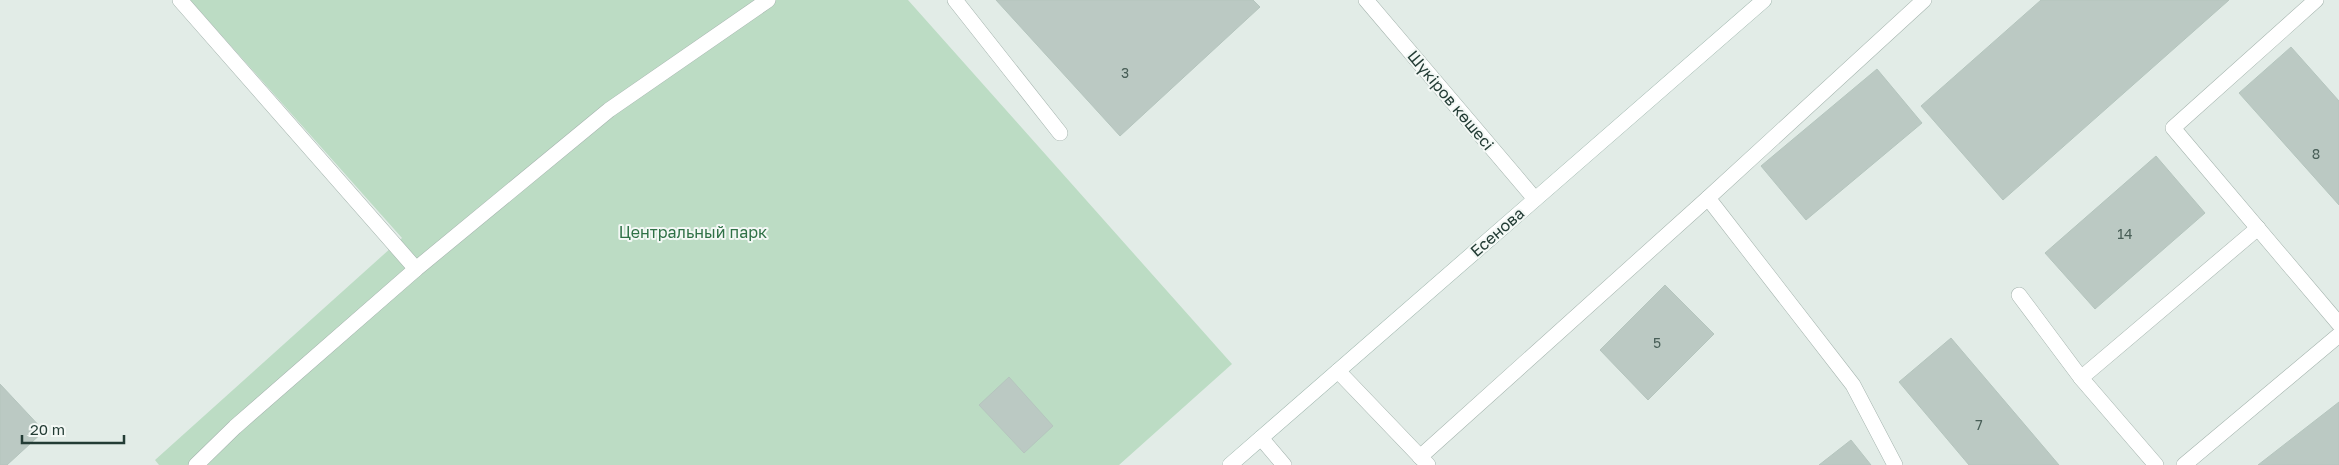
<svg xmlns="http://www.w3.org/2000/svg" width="2339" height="465" font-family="'Golos Text',sans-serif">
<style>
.green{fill:#bcdcc4}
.building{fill:#bbc9c3;stroke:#b5c5be}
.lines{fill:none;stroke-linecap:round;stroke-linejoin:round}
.lane-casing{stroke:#a5b4ae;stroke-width:16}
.street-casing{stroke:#a5b4ae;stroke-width:16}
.secondary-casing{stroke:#a1b7af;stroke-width:16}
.lane{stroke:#fff;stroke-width:15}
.street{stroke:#fff;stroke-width:15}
.secondary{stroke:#fff;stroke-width:15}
.labels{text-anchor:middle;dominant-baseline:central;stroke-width:4;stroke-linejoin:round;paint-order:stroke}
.number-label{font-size:14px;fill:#495f58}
.street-label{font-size:16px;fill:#233c35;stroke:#f3f8f5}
.park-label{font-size:16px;fill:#2f7146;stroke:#f3f8f5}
</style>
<rect width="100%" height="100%" fill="#e2ece7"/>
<path class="green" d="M190,0H908L1232,364L1119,465H159L155,460L402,238Z"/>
<g class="building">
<path d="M996,0H1253L1260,7L1120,136Z"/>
<path d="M2041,0H2229L2003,200L1921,106Z"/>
<path d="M2291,47L2339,101V205L2239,93Z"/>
<path d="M1877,69L1922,123L1806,220L1761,166Z"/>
<path d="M2156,156L2205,213L2095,309L2045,253Z"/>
<path d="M1665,285L1714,334L1648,400L1600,350Z"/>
<path d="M1951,338L2059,465H1969L1899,382Z"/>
<path d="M1009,377L1053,426L1024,453L979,405Z"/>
<path d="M0,384L44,431L7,465H0Z"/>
<path d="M2339,402V465H2258Z"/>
<path d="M1851,440L1871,465H1819Z"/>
</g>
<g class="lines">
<g class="lane-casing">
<g id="lane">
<path d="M180,0L416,269"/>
<path d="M955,0L1060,133"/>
<path d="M2316,0L2173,128L2339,324"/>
<path d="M1708,198L1924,0"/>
<path d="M2019,295L2081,378"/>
<path d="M1338,371L1428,465"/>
<path d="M1261,438L1284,465"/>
<path d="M1420,457L1708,198L1853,385L1895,465"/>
<path d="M196,465L235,427L416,269L609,110L768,0"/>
<path d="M2156,465L2081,378L2258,228"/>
<path d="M2184,465L2339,335"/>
</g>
</g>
<g class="street-casing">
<path id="street" d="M1366,0L1535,199"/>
</g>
<g class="secondary-casing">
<path id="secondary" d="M1230,465L1764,0"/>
</g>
<use href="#lane" class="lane"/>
<use href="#street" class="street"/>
<use href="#secondary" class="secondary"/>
</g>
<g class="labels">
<g class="number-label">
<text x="1125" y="72">3</text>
<text x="2316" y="153">8</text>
<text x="2125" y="233">14</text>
<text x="1657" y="342">5</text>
<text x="1979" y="424">7</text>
</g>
<g class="street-label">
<text transform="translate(1451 100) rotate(50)">Шүкіров көшесі</text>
<text transform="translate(1497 232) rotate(-41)">Есенова</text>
</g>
<g class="park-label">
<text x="693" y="232">Центральный парк</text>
</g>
</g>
<path d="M22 435v8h102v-8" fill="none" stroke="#233c35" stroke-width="2.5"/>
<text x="30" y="435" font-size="15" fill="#233c35" stroke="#f3f8f5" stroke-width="4" paint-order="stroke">20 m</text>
</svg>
